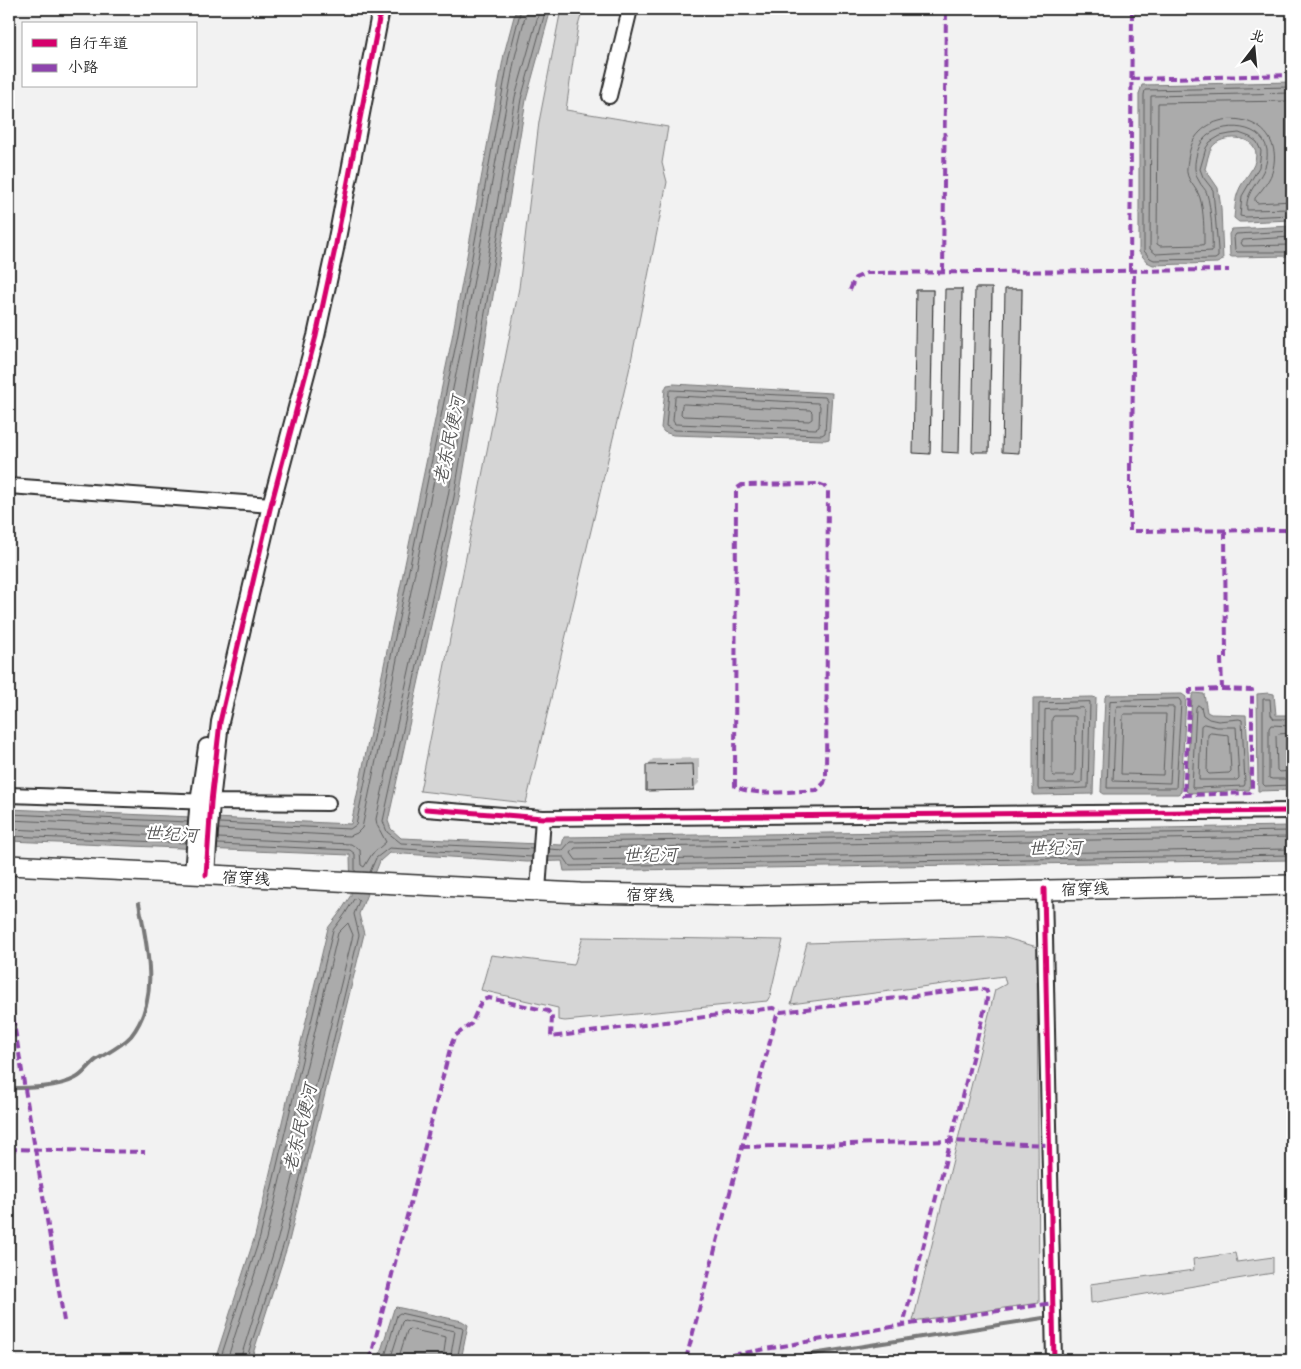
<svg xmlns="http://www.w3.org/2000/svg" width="1301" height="1369" font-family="Mali,'LXGW WenKai TC',sans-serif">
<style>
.green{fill:#d5d5d5;stroke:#808080}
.water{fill:#ababab;stroke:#787878}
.shadow{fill:#0003}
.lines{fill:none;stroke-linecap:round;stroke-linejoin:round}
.shore{stroke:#5e5e5e;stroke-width:1}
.stream{stroke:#787878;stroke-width:4}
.building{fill:#c1c1c1;stroke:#2b2b2b}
.minor-casing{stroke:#2b2b2b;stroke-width:18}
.tertiary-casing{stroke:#2b2b2b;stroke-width:20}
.secondary-casing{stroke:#2b2b2b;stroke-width:22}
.minor{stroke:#fff;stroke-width:14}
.tertiary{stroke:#fff;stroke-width:16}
.secondary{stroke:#fff;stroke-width:19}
.quiet{stroke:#8e44ad;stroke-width:4;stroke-dasharray:8 4;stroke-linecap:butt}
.cycleway-casing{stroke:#fff;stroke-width:8}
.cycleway{stroke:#d6006c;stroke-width:5}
.labels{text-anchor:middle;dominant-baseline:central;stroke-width:4.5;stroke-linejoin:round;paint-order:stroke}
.street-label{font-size:16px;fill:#2b2b2b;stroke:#fff}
.water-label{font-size:18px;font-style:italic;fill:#585858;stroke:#fff}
</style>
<rect width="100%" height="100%" fill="#f2f2f2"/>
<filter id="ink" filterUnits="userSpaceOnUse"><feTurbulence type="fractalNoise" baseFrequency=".02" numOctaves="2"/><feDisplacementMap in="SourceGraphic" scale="10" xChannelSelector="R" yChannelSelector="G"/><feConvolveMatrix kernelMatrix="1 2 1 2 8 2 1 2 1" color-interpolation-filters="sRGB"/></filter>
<g filter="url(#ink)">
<g class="green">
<path d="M561,9H583L578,26L566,110L668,127L662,163L667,182L629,371L526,803L420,791L519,288L539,122Z"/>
<path d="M583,937L783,940L770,996L767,1001L565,1021L558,1020V1008L481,990L491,955L574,965Z"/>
<path d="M992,937L1006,938L1037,947L1039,1303L913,1321L995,990L1006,984L1004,976L791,1004L807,943Z"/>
<path d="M1235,1253L1237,1262L1273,1257V1273L1091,1303L1090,1284L1194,1270L1193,1259Z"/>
</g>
<g class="water">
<path d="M516,9H551L526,100L459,498L388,821L391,829L401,838L562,845L564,837L1292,826V860L564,871L562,861L527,862L389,853L380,861L359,914L364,934L289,1241L251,1360H215L255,1236L328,928L341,911L351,895L350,855L9,841V809L351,824L451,343L504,54Z"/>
<path d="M1292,82V220L1244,222H1239L1234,218C1235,210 1235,199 1238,192C1243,178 1256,170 1256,154C1255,134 1221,134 1212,147C1208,153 1207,163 1205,169L1218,188L1221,208L1223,260L1217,263L1153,265L1147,262L1139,252V94L1142,85Z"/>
<path d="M1292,226V256L1232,257L1230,256L1229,234L1232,229Z"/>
<path d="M674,384L832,393L829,439L825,440L673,435L664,432L661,428L665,389L667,385Z"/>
<path d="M1194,693L1204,694L1207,712L1211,714L1246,715L1250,788L1249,790L1189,793L1186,791L1192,696Z"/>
<path d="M1269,693L1274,694L1276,715H1292V790L1258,791L1257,694Z"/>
<path d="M1182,694L1186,697L1181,792L1178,794H1104L1101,792L1105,697L1107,695Z"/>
<path d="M1093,697L1096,698L1093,794L1033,795V698Z"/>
<path d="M396,1307L462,1321L468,1325L461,1360H378L394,1309Z"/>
</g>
<g class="shadow">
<path d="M978,287L993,288L990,449L988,451L976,289Z"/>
<path d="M948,288H963L960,450L958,452L946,289Z"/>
<path d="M1007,288H1023L1020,450L1018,452L1006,289Z"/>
<path d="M919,289H934L931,451L930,452L917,290Z"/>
<path d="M699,758V783L693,789L647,765L653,759Z"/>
</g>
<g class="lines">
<g class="shore">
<path d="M1292,87L1145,90L1144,95V251L1150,258L1154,260L1215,259L1218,257V249L1213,190L1203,177L1200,169L1206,148L1210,142L1220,136L1230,134L1239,133L1250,137L1257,142L1261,151L1259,167L1242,196L1240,216L1245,217L1292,215"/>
<path d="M1292,93L1151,96L1150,249L1156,254L1212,251C1213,238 1211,207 1207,194C1206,189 1201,186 1199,181C1192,171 1195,156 1200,145C1211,120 1263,121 1267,150C1270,177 1244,187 1247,210L1292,209"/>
<path d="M1292,101L1158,103L1157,244L1160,246L1202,245L1204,244C1204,229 1204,212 1200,198C1197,187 1185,180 1187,167C1188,158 1190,145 1195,138C1219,103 1285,119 1273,169C1271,179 1262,190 1255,198V201L1257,203L1292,201"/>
<path d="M1292,231L1236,234L1234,237L1235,250L1237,252H1292"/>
<path d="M1292,237L1243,240L1241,243L1243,246L1292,245"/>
<path d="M671,390L825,397L827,400L825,433L822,435L674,430L666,426L669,392Z"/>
<path d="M677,396L818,403L820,406L819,427L816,429L675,424L673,421L675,398Z"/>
<path d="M684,404L810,410L812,412V419L809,421L683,416L681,414L682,405Z"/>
<path d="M1179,699L1181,702L1176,788H1107L1110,701Z"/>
<path d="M1090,702L1088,788L1039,790L1038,788L1039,704L1041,703Z"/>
<path d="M1198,705L1201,707L1203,715L1209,719L1218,721L1239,719L1242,720L1245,784L1244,786L1194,788L1192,787L1196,708Z"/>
<path d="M1118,706L1174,707L1170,783L1113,781L1116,709Z"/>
<path d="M1083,708L1084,711L1082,782L1079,783H1046L1044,781L1045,710Z"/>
<path d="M1125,714H1166L1163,775L1121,774L1123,716Z"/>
<path d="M1054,716H1074L1076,717L1075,773L1073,776H1054L1052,774V719Z"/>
<path d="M1292,719H1274L1271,715L1270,699H1263V784L1265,786L1292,785"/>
<path d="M1204,724L1217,727H1236L1239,778L1237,780H1199L1201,726Z"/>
<path d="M1292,726L1271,725L1269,728V778L1272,779H1292"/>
<path d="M1211,733L1229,735L1231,771L1229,773L1209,774L1207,772L1208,735Z"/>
<path d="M1292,733L1278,734L1276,736L1277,770L1279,772L1292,771"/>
<path d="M9,814L188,822"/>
<path d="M9,820L187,828"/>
<path d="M219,823L350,829L356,825L456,344L509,56L521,9"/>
<path d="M9,829L187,837"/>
<path d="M219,829L350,836L357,833L362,828L462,345L515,57L527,9"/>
<path d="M9,836L186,843"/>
<path d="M1292,837L575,848L571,853L576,860L1292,849"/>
<path d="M218,838L351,844L360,850L361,865L364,867L372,854L386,842L377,825L376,819L448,496L515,97L540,9"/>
<path d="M218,844L350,850L355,854V871"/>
<path d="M533,849L401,843L387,832L383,821L454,497L521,99L546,9"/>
<path d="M549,849L563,850L570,842L1292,831"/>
<path d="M548,857H564L570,866L1292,855"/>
<path d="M370,872L376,858L389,848L532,857"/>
<path d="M220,1360L260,1237L333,930L345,914L354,899L357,898L359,901L354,914L359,935L285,1240L246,1360"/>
<path d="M227,1360L266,1239L338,933L348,923L353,935L278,1238L240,1360"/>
<path d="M384,1360L397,1315L400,1313L462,1327L463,1329L457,1360"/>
<path d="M390,1360L402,1322L404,1320L455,1331L450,1360"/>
<path d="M398,1360L407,1331L409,1329L446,1337L443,1360"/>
</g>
<g class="stream">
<path d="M9,1088C29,1088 58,1088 76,1078C84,1074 89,1065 96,1060C107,1053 122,1046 131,1036C161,998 147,947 139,903"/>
<path d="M774,1360L1043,1318"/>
</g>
</g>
<g class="building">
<path d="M975,288H992L989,452H972Z"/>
<path d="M945,289H962L959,453L942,452Z"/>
<path d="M1005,289H1022L1019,453L1002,452Z"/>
<path d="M916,290H933L930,454L913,453Z"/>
<path d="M693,764L694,790L646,791V765Z"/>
</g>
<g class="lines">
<g class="minor-casing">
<g id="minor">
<path d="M609,96L630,9"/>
<path d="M9,486L271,505"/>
<path d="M9,795L211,802L328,803"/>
<path d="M426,809L543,818L1292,811"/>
<path d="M1044,889L1054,1360"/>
<path d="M538,891L543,818"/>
</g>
</g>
<g class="tertiary-casing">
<g id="tertiary">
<path d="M193,874L198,810L207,747"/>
<path d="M206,875L211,802L220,722L271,505L316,336L335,249L381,9"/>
</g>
</g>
<g class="secondary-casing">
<path id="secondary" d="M9,865L580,893L747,896L1292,885"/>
</g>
<use href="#minor" class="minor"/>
<use href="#tertiary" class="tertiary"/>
<use href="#secondary" class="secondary"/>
<g class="quiet">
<path d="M1131,79L1292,75"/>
<path d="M1130,271L1132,9"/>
<path d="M943,272L946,9"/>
<path d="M850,290L855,278L867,273L1229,270"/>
<path d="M1130,463V531L1292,530"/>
<path d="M1132,463L1134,271"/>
<path d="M819,484L824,486L828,491L826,776L824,783L817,790C796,791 751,797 735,786L736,489L742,485Z"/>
<path d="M1225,531L1226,658"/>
<path d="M1221,658L1222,689L1190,690L1184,795L1250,793L1252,790V690L1222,689"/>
<path d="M9,994L64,1321"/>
<path d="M742,1147L950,1141L1050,1145"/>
<path d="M9,1149L145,1152"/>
<path d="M687,1354L691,1358L703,1360L903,1325L1053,1303"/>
<path d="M686,1359L778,1011"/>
<path d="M370,1360L451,1045L455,1036L471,1024L482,1000L489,998L548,1011L552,1016L551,1037L773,1008L781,1012L980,988L986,990L988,994L986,1004L903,1325"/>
</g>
<g class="cycleway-casing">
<g id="cycleway">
<path d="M426,809L543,818L1292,811"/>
<path d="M206,875L211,802L220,722L271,505L316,336L335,249L381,9"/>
<path d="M1044,889L1054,1360"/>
</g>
</g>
<use href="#cycleway" class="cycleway"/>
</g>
</g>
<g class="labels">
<g class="street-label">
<text transform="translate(246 877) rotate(3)">宿穿线</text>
<text transform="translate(1085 888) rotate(-1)">宿穿线</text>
<text transform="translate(650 894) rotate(1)">宿穿线</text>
</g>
<g class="water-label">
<text transform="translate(448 440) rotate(-78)">老东民便河</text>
<text transform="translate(171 833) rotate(3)">世纪河</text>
<text transform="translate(1055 847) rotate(-1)">世纪河</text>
<text transform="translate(650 854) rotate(-1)">世纪河</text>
<text transform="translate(299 1128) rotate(-76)">老东民便河</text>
</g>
</g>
<rect width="1301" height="1369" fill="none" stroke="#fff" stroke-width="30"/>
<rect x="15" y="15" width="1271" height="1339" fill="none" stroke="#2b2b2b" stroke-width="2" filter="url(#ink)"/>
<rect x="22" y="22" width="175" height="65" fill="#ffffff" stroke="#aaaaaa"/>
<rect x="32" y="39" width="25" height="8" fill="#d6006c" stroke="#aaaaaa"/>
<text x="68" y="48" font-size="15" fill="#2b2b2b">自行车道</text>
<rect x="32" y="64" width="25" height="8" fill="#8e44ad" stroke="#aaaaaa"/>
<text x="68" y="72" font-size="15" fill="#2b2b2b">小路</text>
<g transform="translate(1254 48) rotate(16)" stroke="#ffffff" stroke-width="4" paint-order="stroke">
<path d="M0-4L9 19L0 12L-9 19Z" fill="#2b2b2b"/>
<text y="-8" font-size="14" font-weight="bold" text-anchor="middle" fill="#2b2b2b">北</text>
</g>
</svg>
